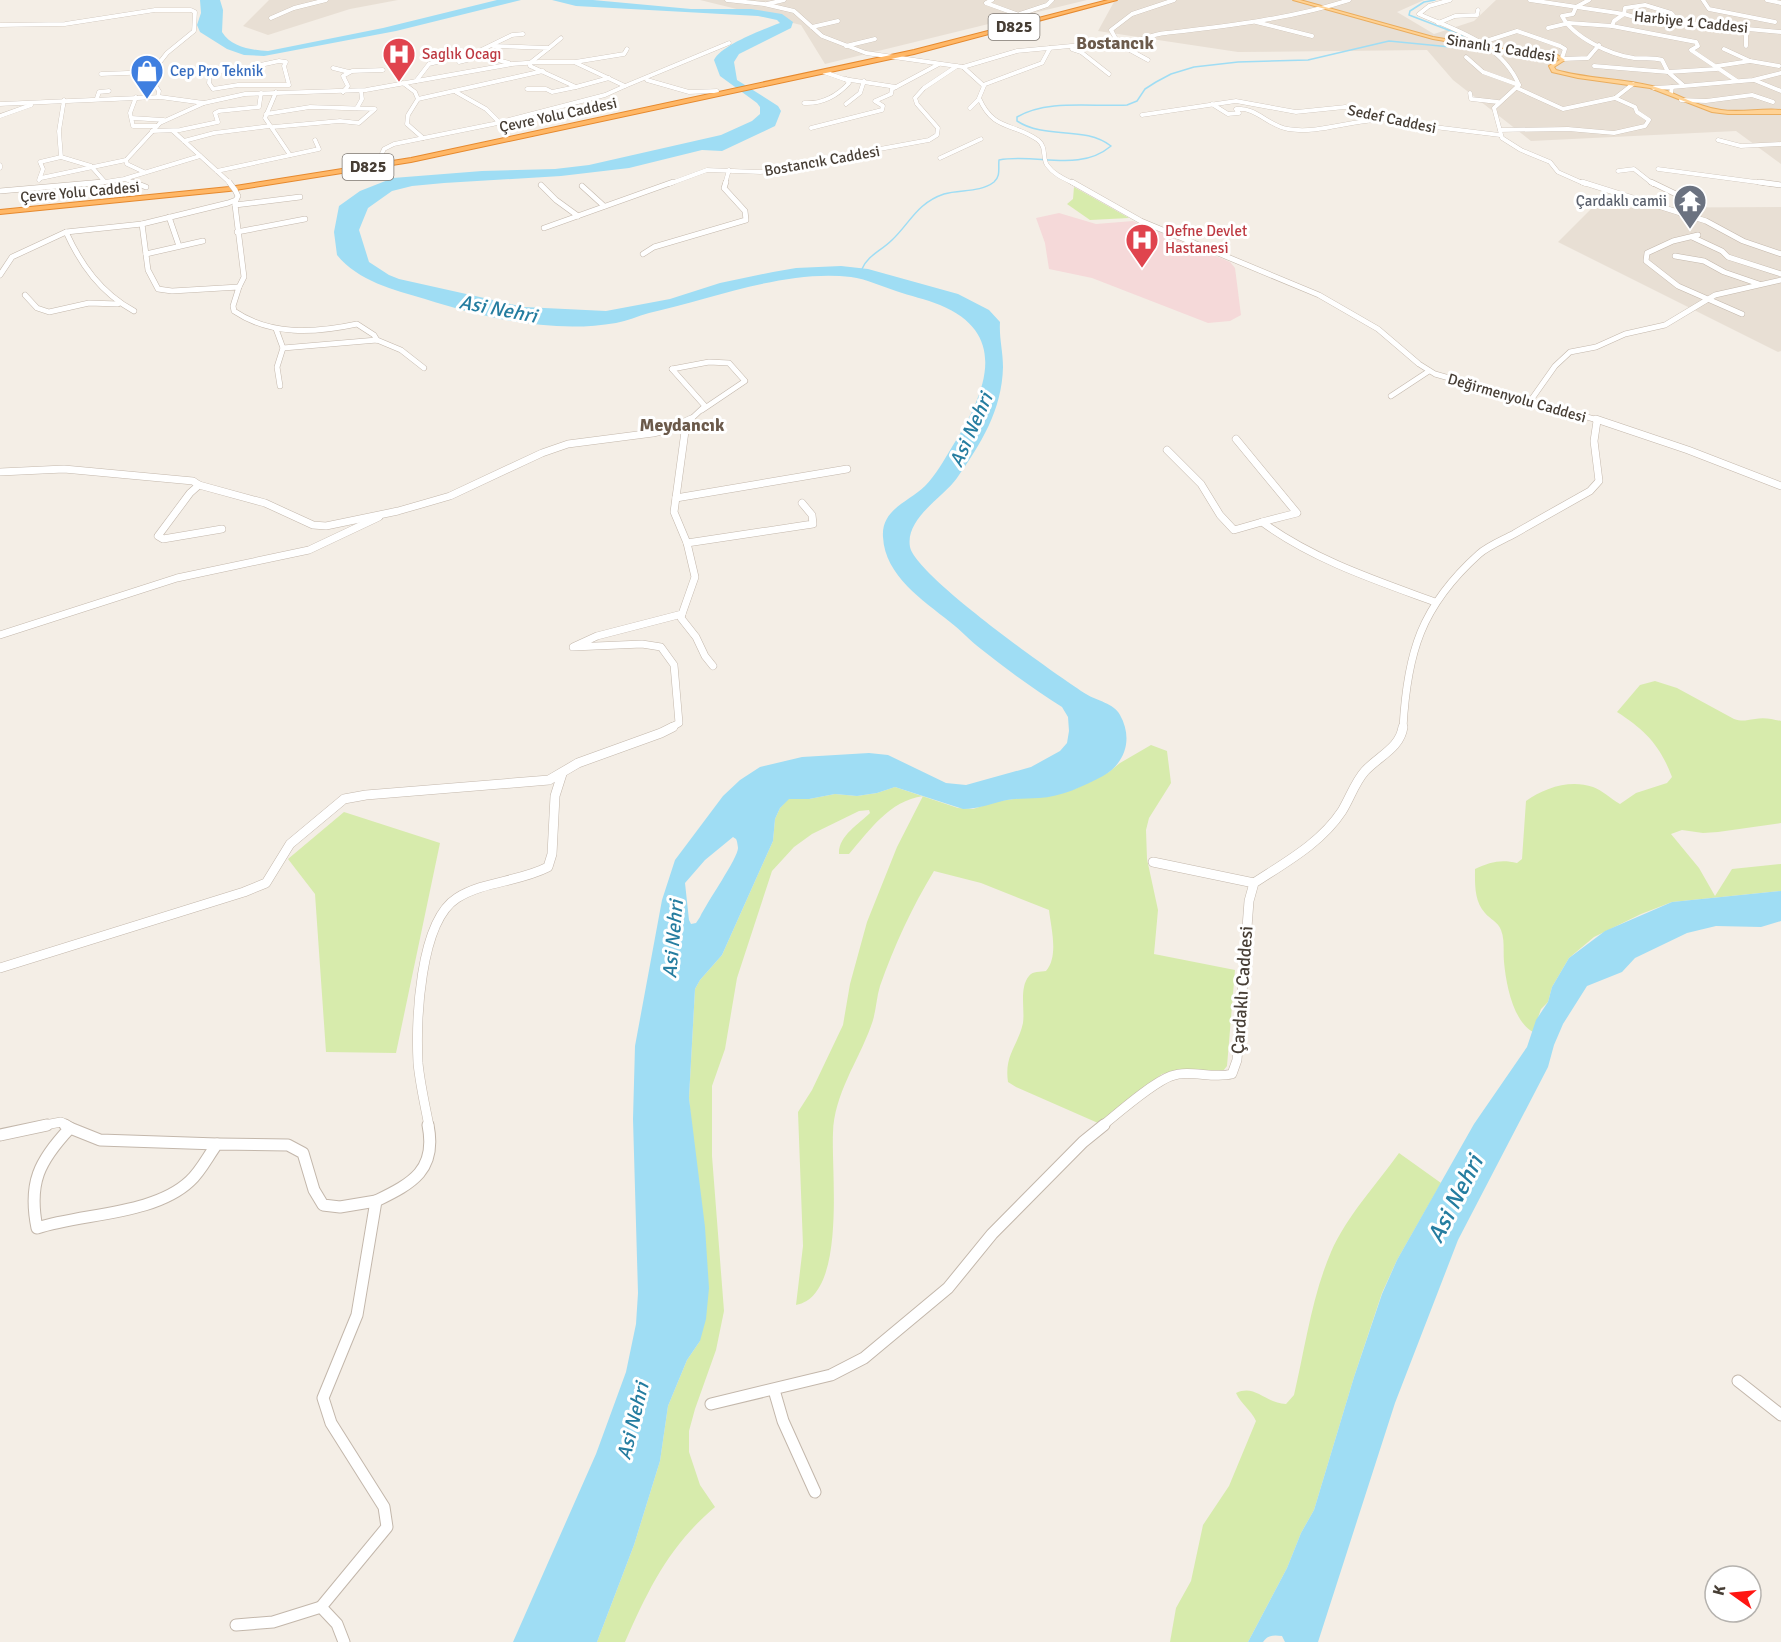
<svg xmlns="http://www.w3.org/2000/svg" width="1781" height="1642" font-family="Signika,sans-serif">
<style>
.residential{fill:#e8dfd4}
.medical{fill:#f5d9d9}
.green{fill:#d7ebac}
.water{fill:#9fddf4;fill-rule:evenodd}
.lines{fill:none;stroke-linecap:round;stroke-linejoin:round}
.stream{stroke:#9fddf4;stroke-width:1.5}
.minor-far4-casing{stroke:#c3b7ab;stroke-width:4.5}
.minor-far3-casing{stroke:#c3b7ab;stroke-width:6}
.minor-far2-casing{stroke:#c3b7ab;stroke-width:8}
.minor-far1-casing{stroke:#c3b7ab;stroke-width:10}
.minor-casing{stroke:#c3b7ab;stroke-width:13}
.major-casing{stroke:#eaad5e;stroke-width:2}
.highway-casing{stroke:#e6892e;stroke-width:2}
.minor-far4{stroke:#fff;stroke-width:4}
.minor-far3{stroke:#fff;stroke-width:5}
.minor-far2{stroke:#fff;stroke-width:7}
.minor-far1{stroke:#fff;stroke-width:9}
.minor{stroke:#fff;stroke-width:11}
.major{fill:#ffd294;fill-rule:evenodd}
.highway{fill:#ffb766;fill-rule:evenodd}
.minor-bridge-casing{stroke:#c3b7ab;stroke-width:6;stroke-linecap:butt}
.minor-bridge{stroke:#fff;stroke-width:5}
.labels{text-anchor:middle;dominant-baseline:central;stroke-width:6;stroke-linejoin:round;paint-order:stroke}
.far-street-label{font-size:15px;fill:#473e35;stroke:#fff}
.far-health-label{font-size:15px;fill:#be3a42;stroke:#fff;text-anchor:start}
.far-shop-label{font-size:15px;fill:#366cbe;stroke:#fff;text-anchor:start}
.far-worship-label{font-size:15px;fill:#5b616d;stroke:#fff;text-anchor:end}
.shield{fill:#fff;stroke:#7e7872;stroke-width:1.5}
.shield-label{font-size:16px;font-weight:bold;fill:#473e35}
.far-quarter-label{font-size:18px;font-weight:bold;fill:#6b5a4b;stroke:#fff}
.street-label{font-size:18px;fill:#473e35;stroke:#fff}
.water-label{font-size:20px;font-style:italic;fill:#257da0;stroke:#fff}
.near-water-label{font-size:24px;font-style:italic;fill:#257da0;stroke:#fff}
</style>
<rect width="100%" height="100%" fill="#f4eee6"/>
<g class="residential">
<path d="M269,0H398L350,9L268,35L243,26Z"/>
<path d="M700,0H1087L825,64L801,25Z"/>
<path d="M1115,0H1424L1397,12L1434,34L1474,21L1496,0H1781V164L1736,131L1531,141L1453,80L1427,50L1238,52L1098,31Z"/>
<path d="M1781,207V351L1778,352L1558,242L1592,208Z"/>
</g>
<path class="medical" d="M1059,213L1096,224L1133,221L1230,262L1235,268L1241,315L1230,321L1208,323L1092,278L1049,269L1045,243L1036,218Z"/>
<g class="green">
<path d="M1074,187L1129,218L1090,220L1067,204L1073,199Z"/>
<path d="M1655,681L1677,688L1734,719C1743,722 1746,720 1755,719C1764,717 1772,719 1781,721V823L1718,832L1703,833L1682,830L1671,834L1699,868L1715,896L1732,869L1781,864V891L1672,902L1641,914L1594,937L1569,958L1552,987L1548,1002L1541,1009L1533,1032C1513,1021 1506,984 1504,962C1503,951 1505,940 1501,930C1498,922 1490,919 1485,913C1474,901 1475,884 1475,869C1490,862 1501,859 1517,863L1522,859L1526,801C1544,788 1570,779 1593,787C1602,790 1611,799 1620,804L1636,793L1667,783L1672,777C1660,745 1645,730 1617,712L1640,685Z"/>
<path d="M1151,745L1167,751L1171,783L1149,818L1146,830L1147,859L1158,910L1154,954L1235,970L1227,1066L1223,1071L1180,1070L1162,1074L1098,1123L1016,1087L1008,1082C1004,1055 1018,1046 1023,1023C1025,1009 1019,988 1029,976C1032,971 1041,972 1046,971C1059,956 1051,928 1049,910L981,883L934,871C912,907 894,946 880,986C876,999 876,1014 871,1026C858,1062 834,1094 833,1133C831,1171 847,1296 796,1305L803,1246L798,1112L812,1090L843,1025L850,984L867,922L897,847L923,796C889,801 870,830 849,854H839C838,836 859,824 870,813L869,810L859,811L812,834L794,847L772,871L737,978L725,1049L712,1086V1156L724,1311L716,1350L695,1409L689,1431V1452L700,1485L715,1507C669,1546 649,1588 625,1642H597L634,1545L660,1461L668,1406L687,1360L700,1341L693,1145L689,1098L695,989L700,980L722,955L773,841L775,819L780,808L789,798L809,799L835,794L857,796L877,793L895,787L958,808L973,809L998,801L1063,793L1077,788L1109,772L1120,763Z"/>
<path d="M344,812L440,843L396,1053L326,1052L315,894L288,859Z"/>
<path d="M1399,1153L1441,1183L1397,1260L1382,1293L1354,1377L1314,1510L1301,1533L1287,1568L1248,1642H1170L1176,1608L1191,1581L1203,1525L1229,1486L1256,1421C1251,1410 1241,1404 1236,1393C1256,1384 1264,1403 1286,1404L1294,1395C1305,1348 1312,1296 1331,1252C1347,1216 1376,1185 1399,1153Z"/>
</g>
<g class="water">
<path d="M200,0H220L223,10L222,32C231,47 251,50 268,51L383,28L497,0H521L396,31L264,56L244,55L227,49L200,32L197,25L201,13Z"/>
<path d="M552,0H593L691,9H751L782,14L793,22L791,28L739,54L734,62L737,80L778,106L781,111L775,126L722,151L702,150L629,168L561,176L444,183L412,186L392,191L368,208L359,230L369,262L389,275L399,279L524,307L606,311L670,299L720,283L773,272L796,268L841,266L868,269L958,294L989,310L1000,322C999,338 1003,351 1003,367C1002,410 981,444 957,478C943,498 905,518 910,547C916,576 1055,674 1086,694C1097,701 1114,703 1120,715C1133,738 1126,763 1103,776C1084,786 1061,797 1039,798C1028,799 1018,798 1007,800C992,803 979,809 963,809L895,787L877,793L857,796L835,794L809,799H789L780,808L775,819L773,841L722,955L700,980L695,989L689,1098L705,1227L709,1288L706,1319L700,1341L687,1360L668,1406L660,1461L634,1545L597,1642H513L596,1454L626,1372L636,1324L638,1293L633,1119L635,1046L662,900L675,860L723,796L740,780L760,767L802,757L869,753L888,755L946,783L966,785L1031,767L1060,751L1067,743L1069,731L1068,717L1062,707C1034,689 1007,670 981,649C970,641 961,630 950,622C923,600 885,576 883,537C881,509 909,502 925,486C936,475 944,460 952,447C983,398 1013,335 940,305C926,299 910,296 896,291C881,286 866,279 851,277C787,269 711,299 649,313C638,316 627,321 616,323C553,334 485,318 425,299C394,290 358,281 337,255L334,232L339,206L360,191L393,178L482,171L555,169L589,165L721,135L752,121L760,114V107L757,103L720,76L714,60C721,45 764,29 780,23L777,20L758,16L576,6ZM733,837L736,839C737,840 738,847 738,848C738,858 707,902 700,917L696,923L691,924L689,920L685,883L705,860Z"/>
<path d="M1781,891V921L1761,927L1716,926L1687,933L1635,958L1622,972L1587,986L1563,1024L1554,1045L1548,1067L1458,1240L1395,1403L1318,1642H1285L1282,1636C1273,1635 1268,1635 1263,1642H1248L1287,1568L1301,1533L1314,1510L1354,1377L1382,1294L1397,1260L1474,1124L1527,1047L1536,1020L1548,1002L1552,987L1569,958L1605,931L1672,902Z"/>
</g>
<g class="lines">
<g class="stream">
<path d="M1435,0L1424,2L1410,11L1409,15L1464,36"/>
<path d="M862,269C868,255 881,251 892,240C910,223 917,203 944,194C960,189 980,193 994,182C1001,176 998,168 999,160C1037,153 1079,173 1111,146C1084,125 1046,140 1017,121V117C1047,99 1092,107 1127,105L1137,101L1145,89L1156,82L1171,74L1194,67L1238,62L1308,60L1389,41L1471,49L1478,47L1475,41"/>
</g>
<g class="minor-far4-casing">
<g id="minor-far4">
<path d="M727,0L764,4L794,11L822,36L866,53L963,67L984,86L979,98C994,132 1013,122 1038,140C1047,147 1042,158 1047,165C1054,175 1065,179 1075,184"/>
<path d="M992,0L986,3L1030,19"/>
<path d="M1450,0L1429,6L1419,14C1457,31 1501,43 1519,85L1494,108L1502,138L1521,150L1550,162L1558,172L1585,184"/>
<path d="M1530,0L1624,14L1641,19L1781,32"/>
<path d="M1589,0L1576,7L1573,14L1562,16C1573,37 1610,55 1634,58C1644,59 1652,57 1662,60L1668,72L1683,85"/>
<path d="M1703,0L1709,9L1775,22"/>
<path d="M1767,0L1781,3"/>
<path d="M767,4L784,0"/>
<path d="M1020,14L1047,5L1052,0"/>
<path d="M271,18L294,8L326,0"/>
<path d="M1256,22L1312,36"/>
<path d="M1438,23L1455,16L1477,15L1478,10"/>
<path d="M0,25L65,24L155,10H191L195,12L194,31L167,53L149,76L159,91L158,97"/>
<path d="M1612,26L1696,42L1698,46L1691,50L1737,81"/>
<path d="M812,27L838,21"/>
<path d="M1548,28L1569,23L1612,26L1614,21L1624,14L1625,8L1645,5L1671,13L1673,15L1668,21"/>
<path d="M1746,28V46"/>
<path d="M1116,40C1138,45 1145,35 1166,33C1227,26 1290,19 1349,0"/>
<path d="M1115,42L1148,60"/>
<path d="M1483,42L1517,31L1560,46L1565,49L1562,58"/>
<path d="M493,46L549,48L530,63V66L576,87L552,92L546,89H527"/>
<path d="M846,46L875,39"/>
<path d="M549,48L561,38"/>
<path d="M1072,49L1081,52L1109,74"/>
<path d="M1724,49L1750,61L1779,66"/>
<path d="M472,53L509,63"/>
<path d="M1466,57L1483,72L1519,85"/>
<path d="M1563,59L1588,58L1599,45"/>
<path d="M279,61L286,62L284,66L289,85H238L213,89L209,83L210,72L242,69Z"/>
<path d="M459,62L479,57"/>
<path d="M575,62L624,54L627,49"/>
<path d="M1594,66L1668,72L1717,69"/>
<path d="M1717,66L1750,61"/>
<path d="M963,67L1017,51L1114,42L1116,39L1111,30L1132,14L1174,0"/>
<path d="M333,68L349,72"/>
<path d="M824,72L844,79L896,87L939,64"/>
<path d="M101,74L153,72"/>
<path d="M647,80L689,92L717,91"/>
<path d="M1754,80L1781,91"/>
<path d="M416,81L429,64L477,52L512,35L523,34"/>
<path d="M403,83L415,92L418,99L408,115L407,124L423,138"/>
<path d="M983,85L1042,63L1050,48"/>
<path d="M625,86L729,43"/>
<path d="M576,87L609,78"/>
<path d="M1672,87L1753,80L1781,73"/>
<path d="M1517,88L1563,109L1615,98L1633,84"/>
<path d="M1654,88L1672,87L1671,93"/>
<path d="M276,92L265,118L290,155"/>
<path d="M343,92L348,86L343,76L352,71L383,70"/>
<path d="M456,92L486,109L500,123"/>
<path d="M1470,93L1471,99L1498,102"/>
<path d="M136,97L130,113L133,126H157"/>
<path d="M97,98L99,92L109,91"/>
<path d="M418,99L543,71"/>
<path d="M64,100L59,131L61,157L91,166L105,182L124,179L200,156"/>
<path d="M1681,100L1706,101L1752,95L1773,102"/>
<path d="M804,103C822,104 837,96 849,83L846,79"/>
<path d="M0,104L160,97L204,103L245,94L366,90L512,64L539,62H574L625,86L605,95L493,124L394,144L384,149L379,160"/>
<path d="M846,104L860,93L864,81"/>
<path d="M1212,104L1228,114L1239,113L1236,109C1257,107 1268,126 1288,129C1317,134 1348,121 1377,120"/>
<path d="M357,108L362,99L361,91"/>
<path d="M970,108L979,99"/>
<path d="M266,114L310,107L375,109L359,123L340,121L273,127"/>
<path d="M1142,115L1236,101L1296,112L1345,107L1393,122L1500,135"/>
<path d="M0,116L31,105"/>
<path d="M132,118L164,120"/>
<path d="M811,128L882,110L883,106L875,101L891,94L892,89L896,87"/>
<path d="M1500,130L1568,129L1614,133L1645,126L1649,120L1637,112L1635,107L1615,98"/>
<path d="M152,131L180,130L218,122L215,113L219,111L259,107L261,93"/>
<path d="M173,131L229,182"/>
<path d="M1718,140L1741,146L1781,144"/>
<path d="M184,141L214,133L270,126"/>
<path d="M940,158L981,139"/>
<path d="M0,165V168"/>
<path d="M1658,169L1771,184"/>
<path d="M217,171L319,149L315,140"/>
<path d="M1618,171L1634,169L1653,184"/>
<path d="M144,172L127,164L126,160L160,123L204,103"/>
<path d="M41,178L126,160"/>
<path d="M125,179L137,184"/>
<path d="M39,180L43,169L40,162L61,157"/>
<path d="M86,184L105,182"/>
<path d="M669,184L707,170L760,172L784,170L836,157L929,140L937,135L938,128L917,104L915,98L924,88L957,66"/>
<path d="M725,184L729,170"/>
</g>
</g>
<g class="minor-far3-casing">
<g id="minor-far3">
<path d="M133,182L146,187"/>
<path d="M1072,182L1141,221L1319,295L1378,329L1419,364L1435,374L1601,421"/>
<path d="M1582,182L1706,221L1743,241L1781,254"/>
<path d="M1651,182L1680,196L1689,209L1681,214"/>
<path d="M1759,182L1781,185"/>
<path d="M541,185L556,200L578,216"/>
<path d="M582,186L604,206"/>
<path d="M235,190L238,196L236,200L228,203L142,224L148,270L158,289L172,291L239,287L233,306L234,311C271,336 315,333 357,324L374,335L377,340"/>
<path d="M0,191L103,182"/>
<path d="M236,200L235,205L300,197"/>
<path d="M235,205L244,277L239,287"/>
<path d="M169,217L179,246"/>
<path d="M544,228L673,182"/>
<path d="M66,232C81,265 101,293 134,311"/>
<path d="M237,232L305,219"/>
<path d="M1698,235L1673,241L1647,253L1646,261L1678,286L1742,314"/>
<path d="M1692,237L1722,251L1728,257L1781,274"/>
<path d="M146,254L203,241"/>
<path d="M643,254L654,247L746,220L745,211L724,188L726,182"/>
<path d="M1675,256L1704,261L1724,272L1759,284"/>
<path d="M0,275L12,257L66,232L142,224"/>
<path d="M25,295L37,308L49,312L89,303L118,304"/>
<path d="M276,329L283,348L277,367L280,386"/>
<path d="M283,348L377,340L401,350L424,368"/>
<path d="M672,369L709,362L729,363L745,381L702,410"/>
<path d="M672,369L705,406L689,421"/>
<path d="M1391,396L1429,371"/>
<path d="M1531,400L1555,366L1570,352L1596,347L1625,334L1665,325L1715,295L1781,280"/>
</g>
</g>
<g class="minor-far2-casing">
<g id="minor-far2">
<path d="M1596,419L1688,450L1781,486"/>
<path d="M1236,439L1297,513L1262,522"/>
<path d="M1167,450L1201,484L1220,515L1234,530L1262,522C1314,560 1375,580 1435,602"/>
<path d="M0,472L64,469L193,481L199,485L265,503L313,525L326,526L398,511L450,496L542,453L568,444L653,433L670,429L691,419"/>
<path d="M199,485L190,493L158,536L163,539L222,529"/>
<path d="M676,498L847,469"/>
<path d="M687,543L813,524L812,515L802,503"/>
<path d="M682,614L681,618L696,637L705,656L713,666"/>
<path d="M0,635L177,578L309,550L379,517"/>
<path d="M670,728L679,723L674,665L661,647L642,644L573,647L597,636L682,614L695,577L687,543L674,512L686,424"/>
<path d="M1403,728C1407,653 1421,606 1479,554C1488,546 1503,540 1514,534C1540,519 1565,505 1590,491L1599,481L1594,441L1597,421"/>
</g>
</g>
<g class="minor-far1-casing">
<g id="minor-far1">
<path d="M1153,862L1254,883"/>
<path d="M0,968L244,892L266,883L290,844L344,799L366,795L549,780L578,763L661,733L673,727"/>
<path d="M40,1126L61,1122L68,1126"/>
<path d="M429,1126C425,1105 420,1084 418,1063C416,1022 419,922 457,898C484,881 519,882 548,867L552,854L555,796L562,774"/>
<path d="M1102,1126C1118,1113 1152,1083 1171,1076C1190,1069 1212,1079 1232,1074L1237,1060L1249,901L1254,883C1286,862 1321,843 1342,811C1350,798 1355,782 1365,771C1379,756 1400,748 1403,727"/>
</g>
</g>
<g class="minor-casing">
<g id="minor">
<path d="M65,1125L70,1128C39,1161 28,1183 37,1228C83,1213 154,1215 190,1181C201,1171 208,1156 217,1144L288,1145L303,1153L314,1190L323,1205L340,1207L376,1201"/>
<path d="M70,1128L100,1140L217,1144"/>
<path d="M0,1135L47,1125"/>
<path d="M1738,1381L1781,1415"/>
<path d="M774,1390L783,1421L815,1492"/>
<path d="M711,1404L831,1375L864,1358L948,1288L992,1234L1083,1142L1104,1125"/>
<path d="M236,1625L273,1622L321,1607"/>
<path d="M344,1642L337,1624L321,1607L387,1527L384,1507L331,1423L323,1398L357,1315L376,1201C413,1183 437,1170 428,1125"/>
</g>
</g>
<g class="major-casing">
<path id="major" d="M1293,0H1300L1433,37L1504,49L1556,54L1565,60L1554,67L1556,70C1587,79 1620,78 1652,86C1676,92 1696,107 1721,110C1741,113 1761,108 1781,110V114H1728L1712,112L1650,88L1578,78L1552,72L1549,66L1560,60L1555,56L1504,51L1433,39Z"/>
</g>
<g class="highway-casing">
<path id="highway" d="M1108,0H1117L914,54L411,162L229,191L0,214V210L229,187L411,158L914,50Z"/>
</g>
<use href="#minor-far4" class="minor-far4"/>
<use href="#minor-far3" class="minor-far3"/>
<use href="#minor-far2" class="minor-far2"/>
<use href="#minor-far1" class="minor-far1"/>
<use href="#minor" class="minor"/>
<use href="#major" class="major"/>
<use href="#highway" class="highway"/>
<g class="minor-bridge-casing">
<path id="minor-bridge" d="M229,182L235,190"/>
</g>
<use href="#minor-bridge" class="minor-bridge"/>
</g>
<defs>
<g id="hospital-pin" transform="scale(1.725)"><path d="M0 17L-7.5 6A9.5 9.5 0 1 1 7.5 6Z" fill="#e0444e" stroke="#fff"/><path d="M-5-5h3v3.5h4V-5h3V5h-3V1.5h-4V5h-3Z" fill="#fff"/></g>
<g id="shop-pin" transform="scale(1.725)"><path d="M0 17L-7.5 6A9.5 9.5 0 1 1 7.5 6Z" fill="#3f7fe0" stroke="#fff"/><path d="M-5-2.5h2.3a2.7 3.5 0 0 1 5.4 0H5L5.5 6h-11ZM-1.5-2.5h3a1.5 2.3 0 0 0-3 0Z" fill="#fff"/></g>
<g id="temple-pin" transform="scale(1.725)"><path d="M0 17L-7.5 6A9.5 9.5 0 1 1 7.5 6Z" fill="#6b7280" stroke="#fff"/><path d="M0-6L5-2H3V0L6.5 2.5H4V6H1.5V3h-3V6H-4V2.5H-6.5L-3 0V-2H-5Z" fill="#fff"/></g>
</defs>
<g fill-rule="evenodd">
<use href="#hospital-pin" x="399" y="54"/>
<use href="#shop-pin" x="147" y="71"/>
<use href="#temple-pin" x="1690" y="201"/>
<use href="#hospital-pin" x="1142" y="240"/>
</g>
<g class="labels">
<g class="far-street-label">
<text transform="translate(1691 22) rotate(6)">Harbiye 1 Caddesi</text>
<text transform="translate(1501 48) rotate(9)">Sinanlı 1 Caddesi</text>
<text transform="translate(558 115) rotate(-12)">Çevre Yolu Caddesi</text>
<text transform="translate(1392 119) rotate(12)">Sedef Caddesi</text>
<text transform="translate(822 161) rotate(-10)">Bostancık Caddesi</text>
<text transform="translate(80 192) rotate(-5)">Çevre Yolu Caddesi</text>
<text transform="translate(1517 398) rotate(16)">Değirmenyolu Caddesi</text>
</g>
<g class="far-health-label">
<text x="422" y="54">Saglık Ocagı</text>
<text x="1165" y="231">Defne Devlet<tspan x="1165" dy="17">Hastanesi</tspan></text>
</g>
<g class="far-shop-label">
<text x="170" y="71">Cep Pro Teknik</text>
</g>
<g class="far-worship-label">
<text x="1667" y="201">Çardaklı camii</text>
</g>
<g class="shield">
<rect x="988.5" y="14" width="51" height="26" rx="4.5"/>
<rect x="342.5" y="154" width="51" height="26" rx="4.5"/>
</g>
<g class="shield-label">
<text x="1014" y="27">D825</text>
<text x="368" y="167">D825</text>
</g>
<g class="far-quarter-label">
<text x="1115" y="43">Bostancık</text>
<text x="682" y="425">Meydancık</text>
</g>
<g class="street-label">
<text transform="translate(1242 990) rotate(-86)">Çardaklı Caddesi</text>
</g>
<g class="water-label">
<text transform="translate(498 309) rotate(11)">Asi Nehri</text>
<text transform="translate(971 430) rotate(-66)">Asi Nehri</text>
<text transform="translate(673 939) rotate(-85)">Asi Nehri</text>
<text transform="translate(633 1421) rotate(-76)">Asi Nehri</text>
</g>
<g class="near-water-label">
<text transform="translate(1455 1199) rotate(-63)">Asi Nehri</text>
</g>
</g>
<g transform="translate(1733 1594) rotate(285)"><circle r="28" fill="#ffffff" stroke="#b5b2ae" stroke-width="1.5"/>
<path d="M0-4.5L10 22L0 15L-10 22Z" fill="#ff1612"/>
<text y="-9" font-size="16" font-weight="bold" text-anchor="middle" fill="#473e35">K</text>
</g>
</svg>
